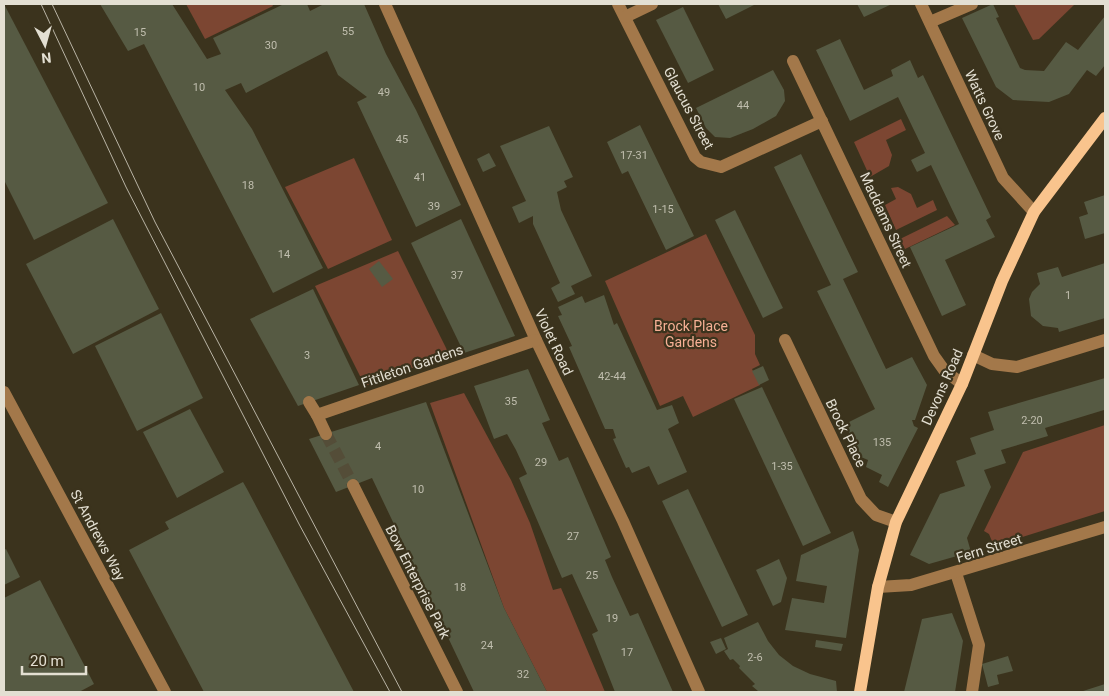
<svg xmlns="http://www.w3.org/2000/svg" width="1109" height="696" viewBox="0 0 1109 696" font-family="Roboto,sans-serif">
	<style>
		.green { fill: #7c4632 }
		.building { fill: #565a43 }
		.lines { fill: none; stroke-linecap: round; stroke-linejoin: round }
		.minor-tunnel { stroke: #544d38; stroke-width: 12; stroke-dasharray: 12 6; stroke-linecap: butt }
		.minor { stroke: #a3784a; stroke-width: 12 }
		.major { stroke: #f9c48d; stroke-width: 12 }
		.tram { stroke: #b9b4a5; stroke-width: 1 }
		.labels { text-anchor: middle; stroke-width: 4.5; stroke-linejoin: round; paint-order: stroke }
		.number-label { font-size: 11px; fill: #c0beae }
		.street-label { font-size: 14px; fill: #e3dfd2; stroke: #3b331d }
		.park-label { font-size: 14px; fill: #f7b095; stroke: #3b331d }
	</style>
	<rect width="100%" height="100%" fill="#3b331d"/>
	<!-- green -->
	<g class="green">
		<polygon points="186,4 272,4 273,6 205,39"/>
		<polygon points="1014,4 1075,4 1039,39 1033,40"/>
		<polygon points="901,119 906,130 886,140 892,155 889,166 870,177 854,142"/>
		<polygon points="354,158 392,240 328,269 285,187"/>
		<polygon points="898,187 911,194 917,208 933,200 937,210 896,230 885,205 896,199 891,188"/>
		<polygon points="947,216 955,225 905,249 900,239"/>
		<polygon points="706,234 755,335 755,354 760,365 752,369 760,385 693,417 683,396 660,406 605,281"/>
		<polygon points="398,251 449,354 365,386 315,286"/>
		<polygon points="464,393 511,480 530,523 553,590 561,588 605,692 547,692 504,608 430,403"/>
		<polygon points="1105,425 1105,511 994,546 989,534 984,531 1023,452"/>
	</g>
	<!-- building -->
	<g class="building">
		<polygon points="4,4 108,203 34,240 4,180"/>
		<polygon points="100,4 172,4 207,59 221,54 213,38 284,4 307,4 310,11 324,4 364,4 386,54 416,110 461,205 416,227 357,102 367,97 338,75 327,51 246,93 241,83 225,90 252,129 323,268 273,293 144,44 128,51"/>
		<polygon points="718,4 756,4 726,19"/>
		<polygon points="857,4 892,4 864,17"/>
		<polygon points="993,4 999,17 996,18 1020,68 1025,70 1044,71 1066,42 1078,50 1105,16 1105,65 1096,76 1087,70 1069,94 1049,102 1013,100 996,87 962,18"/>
		<polygon points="683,7 714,70 688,83 656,20"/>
		<polygon points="840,39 864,90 893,76 891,70 910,60 918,78 923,75 991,217 986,220 995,237 945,260 966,305 942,316 910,247 959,224 931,165 917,172 911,160 925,153 898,97 850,121 816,50"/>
		<polygon points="773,70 784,90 785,101 776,116 753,129 730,138 715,137 706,128 696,108"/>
		<polygon points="640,125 694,236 666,250 628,171 622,174 607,142"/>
		<polygon points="549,126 573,177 564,181 567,187 557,192 561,210 592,276 571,286 575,294 558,302 551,288 560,283 533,224 533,216 519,223 512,207 526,201 500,146"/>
		<polygon points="489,153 496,166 483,172 477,159"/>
		<polygon points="801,154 858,272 843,279 886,369 912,357 927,385 915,420 912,420 914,426 918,428 888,487 879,482 882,475 866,467 868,460 861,457 845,424 875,409 817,291 831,285 774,167"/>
		<polygon points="1105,195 1105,233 1085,239 1079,217 1088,214 1084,202"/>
		<polygon points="735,210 783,308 763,318 715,220"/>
		<polygon points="113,219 159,309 73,354 26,264"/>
		<polygon points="461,219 515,336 464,353 411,243"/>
		<polygon points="379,261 393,279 382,287 369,269"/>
		<polygon points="1105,263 1105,318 1059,332 1058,328 1043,326 1031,316 1029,299 1032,292 1040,284 1037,273 1058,267 1062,277"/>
		<polygon points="313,289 359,385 298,406 250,319"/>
		<polygon points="604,295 614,325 617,323 657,410 672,405 679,423 668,429 687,472 658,485 649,466 632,473 629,467 626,468 613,439 616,438 613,429 605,429 569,347 572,346 558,316 562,315 558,307 582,296 585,303"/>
		<polygon points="161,313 203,398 137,431 95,346"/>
		<polygon points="763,366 769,380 759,385 752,371"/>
		<polygon points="528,369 550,420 542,423 559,461 568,457 611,557 605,560 612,577 630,616 638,613 673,692 615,692 592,634 598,631 572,574 562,578 519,478 527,474 516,450 507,434 494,439 474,386"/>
		<polygon points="1105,378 1104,410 1045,428 1048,436 1001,450 1006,463 984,470 991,487 967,538 971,552 929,564 910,555 940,494 965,486 956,461 976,454 970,438 994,430 988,412"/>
		<polygon points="762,387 831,533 803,546 734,399"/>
		<polygon points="426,402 504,608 547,692 474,692 372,478 336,492 309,439"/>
		<polygon points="190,409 224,472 177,498 143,432"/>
		<polygon points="243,482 247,489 354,692 204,692 129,550 169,529 165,522"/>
		<polygon points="688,489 748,615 722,627 662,501"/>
		<polygon points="853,531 859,550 846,638 785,630 792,598 824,603 827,586 796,581 801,555"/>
		<polygon points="6,549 20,577 4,585 4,550"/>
		<polygon points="779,559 787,578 781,602 773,606 756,570"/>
		<polygon points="40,580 94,684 79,692 4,692 4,598"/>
		<polygon points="952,613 963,641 955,692 904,692 922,619"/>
		<polygon points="758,622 768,641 779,655 793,666 810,674 836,681 837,692 758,691 752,686 755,684 739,668 740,666 733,659 730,660 724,651 728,649 724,638"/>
		<polygon points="721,638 726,649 716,654 710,642"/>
		<polygon points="816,640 843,644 841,651 815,647"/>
		<polygon points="1008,656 1013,671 997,675 999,684 988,687 982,664"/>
		<polygon points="1105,684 1105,692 1080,692"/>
	</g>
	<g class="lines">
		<!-- minor-tunnel -->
		<polyline class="minor-tunnel" points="326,434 353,485"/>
		<!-- minor -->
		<g class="minor">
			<polyline points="385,4 536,340 623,521 699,692"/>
			<polyline points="618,4 695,157 701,162 721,167 822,121"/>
			<polyline points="921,4 1003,178 1034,212"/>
			<polyline points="625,17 652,4"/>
			<polyline points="930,22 972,4"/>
			<polyline points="793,61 934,356 944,370 962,384"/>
			<polyline points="785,340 861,499 876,515 896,522"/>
			<polyline points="973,355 992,364 1017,367 1105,340"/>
			<polyline points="4,392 165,692"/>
			<polyline points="309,402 317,415"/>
			<polyline points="326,434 317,415 536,340"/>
			<polyline points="353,485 457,692"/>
			<polyline points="956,573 979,645 972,692"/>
			<polyline points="878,587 911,585 1105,527"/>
		</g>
		<!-- major -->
		<polyline class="major" points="860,692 878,587 896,522 962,384 1002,281 1034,212 1105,118"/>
		<!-- tram -->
		<g class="tram">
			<polyline points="41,4 126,187 299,524 390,692"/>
			<polyline points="52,4 155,222 402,692"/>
		</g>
	</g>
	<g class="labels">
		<!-- number labels -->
		<g class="number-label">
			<text x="348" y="35">55</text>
			<text x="140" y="36">15</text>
			<text x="271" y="49">30</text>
			<text x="199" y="91">10</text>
			<text x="384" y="96">49</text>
			<text x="743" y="109">44</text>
			<text x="402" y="143">45</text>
			<text x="634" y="159">17-31</text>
			<text x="420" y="181">41</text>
			<text x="248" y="189">18</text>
			<text x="434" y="210">39</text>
			<text x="663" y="213">1-15</text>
			<text x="284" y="258">14</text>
			<text x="457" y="279">37</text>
			<text x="1068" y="299">1</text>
			<text x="307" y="359">3</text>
			<text x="612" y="380">42-44</text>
			<text x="511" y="405">35</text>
			<text x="1032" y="424">2-20</text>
			<text x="882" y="446">135</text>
			<text x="378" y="450">4</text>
			<text x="541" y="466">29</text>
			<text x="782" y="470">1-35</text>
			<text x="418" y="493">10</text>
			<text x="573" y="540">27</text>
			<text x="592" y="579">25</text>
			<text x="460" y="591">18</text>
			<text x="612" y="622">19</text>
			<text x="487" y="649">24</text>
			<text x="627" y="656">17</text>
			<text x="755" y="661">2-6</text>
			<text x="523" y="678">32</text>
		</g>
		<!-- street labels -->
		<g class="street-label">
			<text transform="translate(985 105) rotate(65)" y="5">Watts Grove</text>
			<text transform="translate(689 108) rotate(62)" y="5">Glaucus Street</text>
			<text transform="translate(886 220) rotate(65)" y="5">Maddams Street</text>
			<text transform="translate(554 342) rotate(65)" y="5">Violet Road</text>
			<text transform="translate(412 366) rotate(-19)" y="5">Fittleton Gardens</text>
			<text transform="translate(942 387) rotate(-66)" y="5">Devons Road</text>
			<text transform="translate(846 433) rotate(64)" y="5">Brock Place</text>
			<text transform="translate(98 535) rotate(62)" y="5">St Andrews Way</text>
			<text transform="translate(989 548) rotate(-17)" y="5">Fern Street</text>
			<text transform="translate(418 582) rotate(63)" y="5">Bow Enterprise Park</text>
		</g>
		<!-- park labels -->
		<g class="park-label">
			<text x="691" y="331">Brock Place<tspan x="691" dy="16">Gardens</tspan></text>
		</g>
	</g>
	<!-- border -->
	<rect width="1109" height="696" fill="none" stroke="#e3dfd2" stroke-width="10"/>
	<!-- north arrow -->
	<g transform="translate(45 45) rotate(174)" stroke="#3b331d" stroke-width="4" paint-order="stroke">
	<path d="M0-4L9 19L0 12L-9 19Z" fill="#e3dfd2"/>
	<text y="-8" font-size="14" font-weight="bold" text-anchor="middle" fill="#e3dfd2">N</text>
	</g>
	<!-- scale -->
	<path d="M22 666v8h64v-8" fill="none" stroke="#e3dfd2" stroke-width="2.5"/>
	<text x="30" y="666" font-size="15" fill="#e3dfd2" stroke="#3b331d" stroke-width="4" paint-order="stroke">20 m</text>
</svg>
